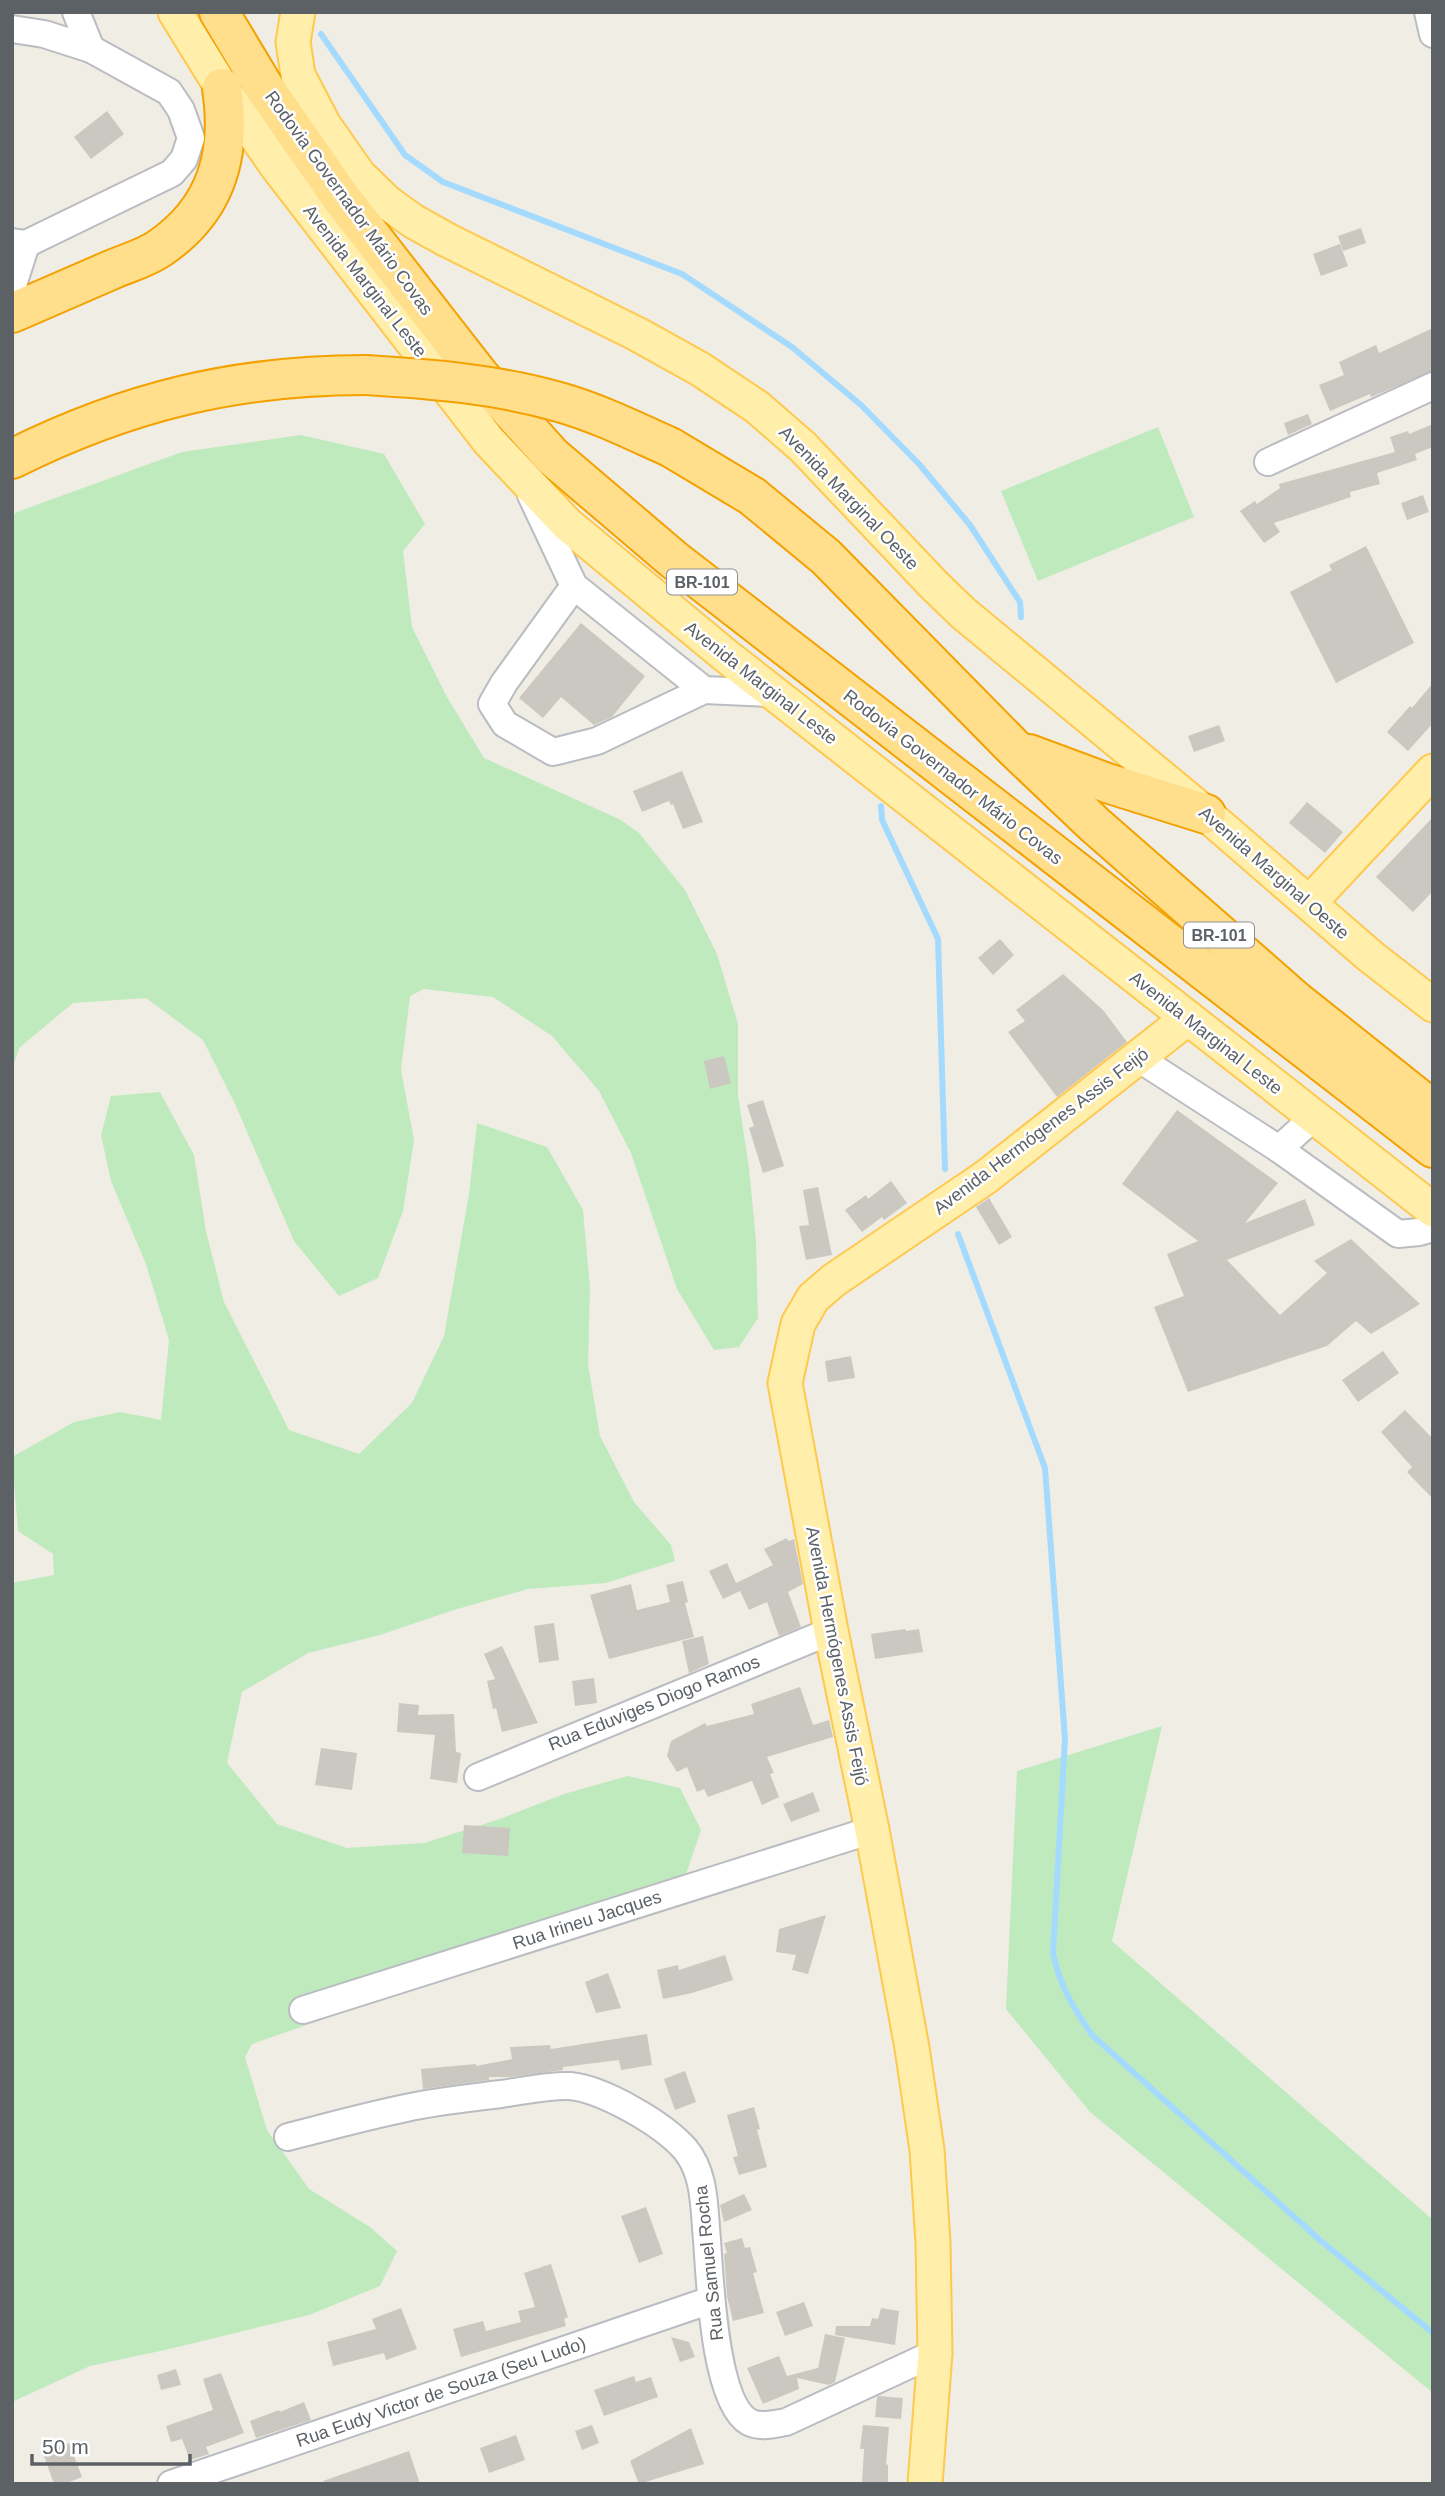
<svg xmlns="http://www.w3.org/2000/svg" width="1445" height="2496" viewBox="0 0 1445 2496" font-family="Arial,sans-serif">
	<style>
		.green { fill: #bfeabe }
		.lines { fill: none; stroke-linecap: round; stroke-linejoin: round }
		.stream { stroke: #a5daff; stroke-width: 6 }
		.building { fill: #cbc8c1 }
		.minor-casing { stroke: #b9bcc1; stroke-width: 30 }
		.major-casing { stroke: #ffc84e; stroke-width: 37 }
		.highway-casing { stroke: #f4a100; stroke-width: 42 }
		.minor { stroke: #fff; stroke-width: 26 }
		.major { stroke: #ffefaa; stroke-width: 33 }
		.highway { stroke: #ffdf8c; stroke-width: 38 }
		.highway-bridge-casing { stroke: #f4a100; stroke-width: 42; stroke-linecap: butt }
		.highway-bridge { stroke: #ffdf8c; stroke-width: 38 }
		.labels { text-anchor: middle; stroke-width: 5; stroke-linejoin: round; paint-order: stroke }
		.shield { fill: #fff; stroke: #8d9094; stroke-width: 2 }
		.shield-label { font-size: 16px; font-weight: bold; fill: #5c6166 }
		.street-label { font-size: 18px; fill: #5c6166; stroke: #fff }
	</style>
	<rect width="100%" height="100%" fill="#f0ede4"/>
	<!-- green -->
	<g class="green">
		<polygon points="1158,427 1194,517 1038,581 1001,491"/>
		<polygon points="301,435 384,454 425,524 403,551 412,627 447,697 484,758 621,820 639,833 685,890 717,954 738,1024 738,1095 749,1168 756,1241 758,1318 739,1347 714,1350 677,1289 631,1153 599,1091 552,1036 493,997 424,989 410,996 401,1070 414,1140 403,1211 378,1278 339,1296 294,1241 235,1104 203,1040 146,998 73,1003 19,1048 12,1070 12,516 17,512 182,452"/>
		<polygon points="160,1092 194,1155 206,1231 224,1302 289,1430 359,1454 412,1403 444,1336 469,1194 477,1123 547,1147 583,1210 590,1288 588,1364 600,1436 634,1502 671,1545 675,1561 606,1583 528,1589 454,1610 380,1635 308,1653 242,1692 227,1763 277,1824 347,1848 424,1843 497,1820 564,1794 628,1776 680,1788 701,1830 681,1889 618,1917 252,2044 245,2057 267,2130 309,2189 370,2227 397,2251 380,2286 309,2315 165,2350 90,2366 12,2402 12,1583 54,1575 53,1554 18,1531 12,1457 74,1422 120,1412 161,1420 169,1340 146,1264 111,1181 101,1135 111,1096"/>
		<polygon points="1162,1726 1112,1941 1433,2220 1433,2393 1090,2112 1006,2009 1017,1771"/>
	</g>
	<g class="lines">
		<!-- stream -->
		<g class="stream">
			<polyline points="321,34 405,155 443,182 682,274 792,347 861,405 919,464 970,525 1020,602 1021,617"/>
			<polyline points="881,806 882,820 938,939 945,1169"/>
			<path d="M 958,1234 L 1045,1468 L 1065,1739 L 1053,1953 C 1060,1987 1073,2007 1092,2035 L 1321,2241 L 1433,2333"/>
		</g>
	</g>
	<!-- building -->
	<g class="building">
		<polygon points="107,111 124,134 91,159 74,137"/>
		<polygon points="1361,228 1366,243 1343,251 1338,236"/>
		<polygon points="1340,244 1348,266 1321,276 1313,254"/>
		<polygon points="1433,328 1433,371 1371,397 1370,394 1330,411 1319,385 1344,375 1339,362 1376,345 1379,353"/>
		<polygon points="1308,414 1312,424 1288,435 1284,423"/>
		<polygon points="1433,424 1433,447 1415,454 1417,460 1377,473 1380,484 1350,492 1351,497 1274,523 1280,532 1264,543 1240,511 1255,501 1257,504 1280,488 1279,484 1395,452 1390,437 1408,431 1409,434"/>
		<polygon points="1423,495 1429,512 1407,520 1401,503"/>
		<polygon points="1366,546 1414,643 1336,683 1290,592 1332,570 1329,565"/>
		<polygon points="581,623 645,676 612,717 594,725 561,697 543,718 519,698"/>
		<polygon points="1433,683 1433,723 1408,751 1387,732 1410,706 1412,708"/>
		<polygon points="1219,725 1225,741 1194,752 1188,736"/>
		<polygon points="682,771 703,822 683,829 673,804 671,805 669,801 642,812 633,791"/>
		<polygon points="1307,802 1343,832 1325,853 1289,823"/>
		<polygon points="1433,817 1433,891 1413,912 1376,877"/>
		<polygon points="1000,939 1014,955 993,975 978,958"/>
		<polygon points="1063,974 1103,1010 1127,1042 1057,1097 1008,1032 1025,1021 1016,1010"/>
		<polygon points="724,1056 731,1083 710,1089 704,1061"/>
		<polygon points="763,1100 784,1166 763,1173 749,1128 754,1126 747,1105"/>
		<polygon points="1177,1110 1278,1183 1245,1223 1305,1199 1315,1225 1227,1260 1280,1315 1327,1273 1314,1261 1351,1239 1420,1304 1371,1334 1356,1321 1327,1346 1188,1392 1154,1307 1184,1296 1167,1254 1198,1241 1122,1184"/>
		<polygon points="891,1181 907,1203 884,1220 882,1217 862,1232 845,1210 866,1195 868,1199"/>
		<polygon points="818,1187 832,1255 806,1260 799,1226 809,1225 803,1190"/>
		<polygon points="989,1198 1012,1237 999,1245 976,1207"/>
		<polygon points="1383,1351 1399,1373 1358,1402 1342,1380"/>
		<polygon points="851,1356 855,1378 828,1382 825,1361"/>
		<polygon points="1405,1410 1433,1439 1433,1499 1407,1472 1412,1467 1381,1432"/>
		<polygon points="787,1538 788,1541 794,1539 803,1584 788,1592 801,1627 779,1636 767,1602 749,1610 740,1591 723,1599 709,1571 727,1563 736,1583 773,1565 764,1549"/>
		<polygon points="683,1581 688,1602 685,1603 694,1637 609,1659 590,1595 631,1584 637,1610 670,1602 666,1585"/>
		<polygon points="554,1623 559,1660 539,1663 534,1626"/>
		<polygon points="905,1629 906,1631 919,1629 923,1652 875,1659 871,1634"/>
		<polygon points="703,1636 709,1664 689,1673 682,1641"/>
		<polygon points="502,1646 538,1723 502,1732 496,1708 493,1709 487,1681 495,1679 484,1654"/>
		<polygon points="594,1678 597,1703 575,1706 572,1681"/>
		<polygon points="800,1687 813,1725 829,1720 833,1737 767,1757 774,1773 770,1774 779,1797 762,1805 752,1781 708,1797 704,1789 697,1792 687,1767 677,1772 667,1756 671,1741 705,1723 707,1726 754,1714 751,1704"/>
		<polygon points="399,1703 419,1705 418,1715 454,1714 456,1752 461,1753 457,1783 430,1779 435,1735 397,1732"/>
		<polygon points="321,1748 357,1753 352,1790 315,1785"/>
		<polygon points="813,1792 820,1811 791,1822 783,1804"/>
		<polygon points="464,1825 510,1828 508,1856 462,1853"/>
		<polygon points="826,1915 808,1974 792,1970 796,1955 776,1952 779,1929"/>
		<polygon points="725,1955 733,1980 692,1993 663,1999 657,1970 678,1965 679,1970"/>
		<polygon points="608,1973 621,2008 596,2013 585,1982"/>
		<polygon points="647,2034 652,2065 621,2070 619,2060 563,2067 563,2070 510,2077 489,2077 489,2080 423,2089 421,2069 476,2064 476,2066 512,2059 510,2047 550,2045 551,2049"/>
		<polygon points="685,2071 696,2102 675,2110 664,2079"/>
		<polygon points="754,2107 760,2129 757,2130 767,2167 739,2175 733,2157 738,2156 727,2115"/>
		<polygon points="744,2194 752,2210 724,2222 720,2205"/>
		<polygon points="646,2207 663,2254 639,2263 621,2216"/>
		<polygon points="742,2238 745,2248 750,2247 757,2272 753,2273 764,2313 733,2321 727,2296 724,2254 727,2253 724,2243"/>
		<polygon points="551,2264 568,2317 564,2319 566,2326 461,2357 453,2329 483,2321 486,2331 521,2322 518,2311 535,2307 524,2273"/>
		<polygon points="804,2302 813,2326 785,2336 776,2312"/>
		<polygon points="401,2308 417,2349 386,2360 384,2353 333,2366 327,2342 376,2329 372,2319"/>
		<polygon points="881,2308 899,2311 895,2345 835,2335 836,2326 870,2326 872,2318 878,2319"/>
		<polygon points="825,2334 845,2338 835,2382 829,2385 797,2378 799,2389 763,2404 747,2368 779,2356 787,2376 818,2368"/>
		<polygon points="671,2337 689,2342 695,2357 680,2362"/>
		<polygon points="176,2369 181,2385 161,2390 157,2375"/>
		<polygon points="221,2373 244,2433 206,2447 209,2454 190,2460 182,2439 171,2442 166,2426 213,2410 203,2379"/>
		<polygon points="634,2376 636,2382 651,2377 658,2397 604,2416 594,2390"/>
		<polygon points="879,2396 903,2398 901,2419 875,2417 877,2397"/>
		<polygon points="304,2402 311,2420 256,2438 250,2421 279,2410 280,2412"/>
		<polygon points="592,2425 599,2443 582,2450 575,2431"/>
		<polygon points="863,2425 889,2427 886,2464 888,2465 888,2484 862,2482 864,2449 860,2449"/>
		<polygon points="691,2428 704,2464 639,2484 630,2461"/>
		<polygon points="516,2435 525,2460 489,2473 480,2448"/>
		<polygon points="69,2443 82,2477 64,2484 54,2484 43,2453"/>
		<polygon points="409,2451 420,2484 324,2484 323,2481"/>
	</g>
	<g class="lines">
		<!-- minor casing -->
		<g class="minor-casing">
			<g id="minor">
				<polyline points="76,12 91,49"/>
				<polyline points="1428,12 1433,34"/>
				<polyline points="12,29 44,34 91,49 169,92 181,110 191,138 184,159 172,173 26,244 12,242"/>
				<polyline points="12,288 26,244"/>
				<polyline points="1268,462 1433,386"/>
				<polyline points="531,495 574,586 704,690 772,693"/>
				<polyline points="574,586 504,683 492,704 505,724 553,752 597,741 704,690"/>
				<polyline points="1138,1058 1279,1149 1398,1234 1419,1232 1433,1228"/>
				<polyline points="1279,1149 1313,1118"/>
				<polyline points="478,1777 831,1631"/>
				<polyline points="303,2010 872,1830"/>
				<path d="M 288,2137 C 327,2127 367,2116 406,2108 C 437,2101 470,2098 501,2094 C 523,2091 548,2085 570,2086 C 603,2089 663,2124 685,2149 C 706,2174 704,2210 707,2240 C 710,2280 714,2402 749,2422 C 760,2428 774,2424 786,2422 L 935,2353"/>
				<polyline points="171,2484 711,2300"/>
			</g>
		</g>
		<!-- major casing -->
		<g class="major-casing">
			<g id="major">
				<polyline points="175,12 222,88 278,168 488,440 567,524 725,655 1433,1210"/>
				<polyline points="298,12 293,42 298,75 324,125 359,175 388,203 413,221 447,240 637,334 700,369 757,407 803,447 934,585 963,613 1206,814 1370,956 1433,1005"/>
				<polyline points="1310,902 1433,771"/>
				<polyline points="925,2484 935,2353 933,2243 927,2150 912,2048 872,1830 831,1631 785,1383 798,1324 813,1298 834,1280 986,1177 1188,1018"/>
			</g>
		</g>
		<!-- highway casing -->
		<g class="highway-casing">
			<g id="highway">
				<polyline points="219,12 264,87 339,195 479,375 552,456 673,559 1433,1148"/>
				<path d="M 12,313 C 45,299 78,284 111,270 C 127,263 146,258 160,248 C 217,209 232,153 222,88"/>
				<polyline points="670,447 752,496 826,557 1014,748 1095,825 1296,1001 1433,1110"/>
				<path d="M 12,459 C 128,401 237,375 366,375"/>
				<polyline points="1029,754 1107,783 1206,814"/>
			</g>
		</g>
		<!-- minor -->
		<use href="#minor" class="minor"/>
		<!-- major -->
		<use href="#major" class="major"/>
		<!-- highway -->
		<use href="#highway" class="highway"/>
		<!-- highway-bridge casing -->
		<g class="highway-bridge-casing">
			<path id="highway-bridge" d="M 366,375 C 432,379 496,384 559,402 C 598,413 634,431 670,447"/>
		</g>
		<!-- highway-bridge -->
		<use href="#highway-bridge" class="highway-bridge"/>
	</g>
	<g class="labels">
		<!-- shield labels -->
		<g class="shield">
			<rect x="667" y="569.5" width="70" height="25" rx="5"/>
			<rect x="1184" y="922.5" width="70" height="25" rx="5"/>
		</g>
		<g class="shield-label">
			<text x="702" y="588">BR-101</text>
			<text x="1219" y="941">BR-101</text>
		</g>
		<!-- street labels -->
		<g class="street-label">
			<text transform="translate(349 203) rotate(54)" y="6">Rodovia Governador Mário Covas</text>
			<text transform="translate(365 281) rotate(52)" y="6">Avenida Marginal Leste</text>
			<text transform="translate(849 498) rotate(46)" y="6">Avenida Marginal Oeste</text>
			<text transform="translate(761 683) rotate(38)" y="6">Avenida Marginal Leste</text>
			<text transform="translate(953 777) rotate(38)" y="6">Rodovia Governador Mário Covas</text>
			<text transform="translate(1274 873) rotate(41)" y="6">Avenida Marginal Oeste</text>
			<text transform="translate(1206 1033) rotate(38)" y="6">Avenida Marginal Leste</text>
			<text transform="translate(1041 1131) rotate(-37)" y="6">Avenida Hermógenes Assis Feijó</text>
			<text transform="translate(837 1656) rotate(79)" y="6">Avenida Hermógenes Assis Feijó</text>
			<text transform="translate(654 1703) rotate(-22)" y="6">Rua Eduviges Diogo Ramos</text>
			<text transform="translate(587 1920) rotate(-18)" y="6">Rua Irineu Jacques</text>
			<text transform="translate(709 2263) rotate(-96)" y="6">Rua Samuel Rocha</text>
			<text transform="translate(441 2392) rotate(-19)" y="6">Rua Eudy Victor de Souza (Seu Ludo)</text>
		</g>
	</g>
	<!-- border -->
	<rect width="1445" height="2496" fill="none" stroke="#5c6166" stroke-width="28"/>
	<!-- scale -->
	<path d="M32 2454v10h158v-10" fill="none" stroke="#5c6166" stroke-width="3.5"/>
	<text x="42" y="2454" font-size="21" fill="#5c6166" stroke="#ffffff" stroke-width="5" paint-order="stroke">50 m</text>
</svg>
